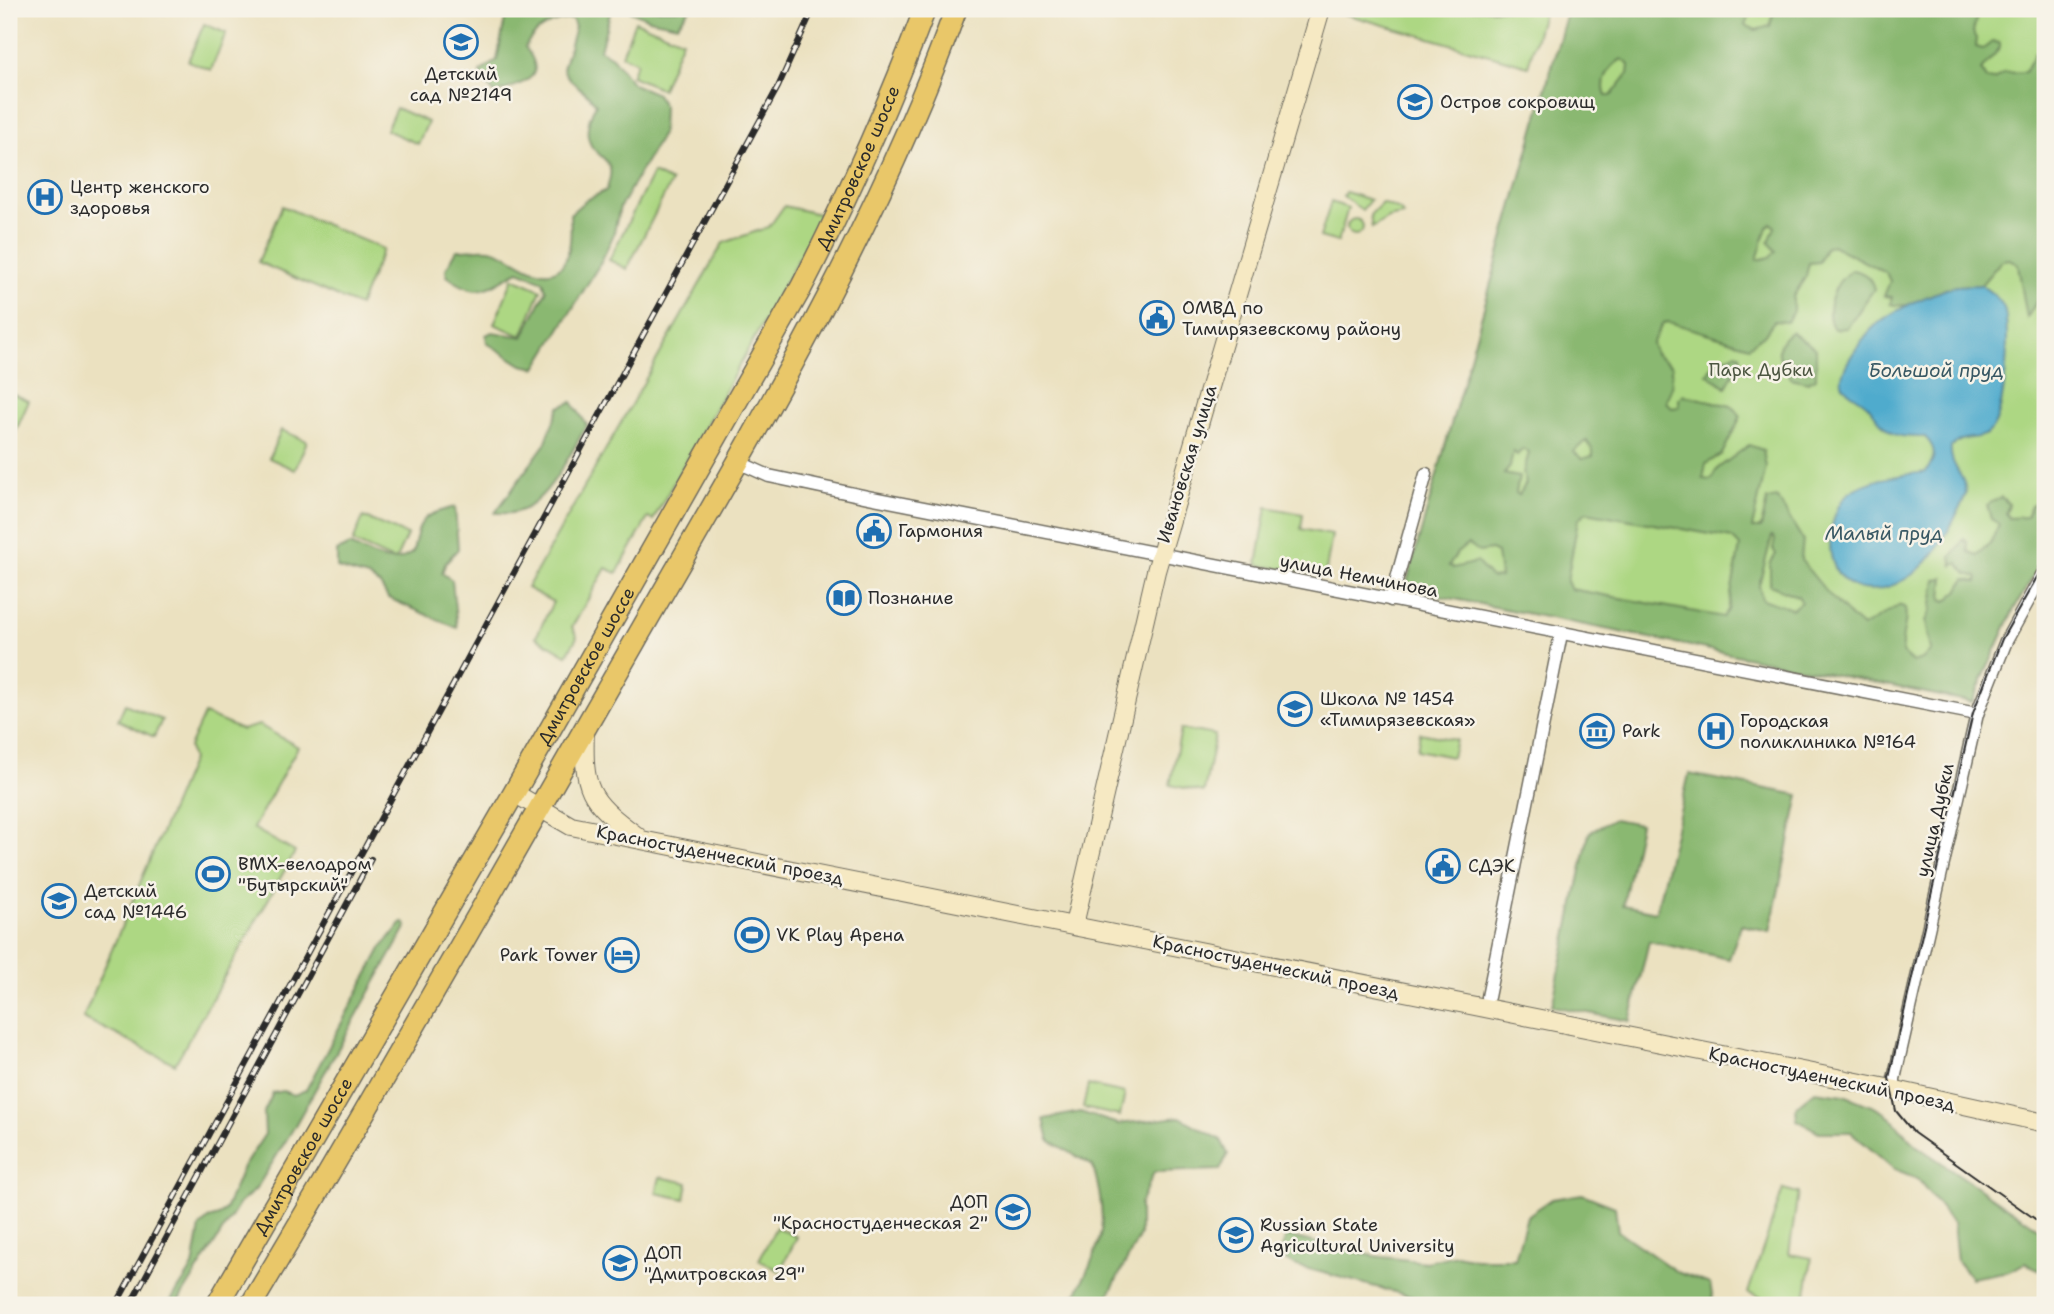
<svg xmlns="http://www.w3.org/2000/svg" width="2054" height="1314" viewBox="0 0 2054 1314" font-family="'Shantell Sans',sans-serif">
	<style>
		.green { fill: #add783; stroke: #6c8157; stroke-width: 2 }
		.forest { fill: #8ab871; stroke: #5a724e; stroke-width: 2; fill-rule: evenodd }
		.water { fill: #4fabcd; stroke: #3d6b7c; stroke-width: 2 }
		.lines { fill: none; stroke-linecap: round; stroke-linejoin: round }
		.street-casing { stroke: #6e6b5f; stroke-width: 15 }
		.secondary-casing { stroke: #6e6b5f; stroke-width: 20 }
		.primary-casing { stroke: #6e6b5f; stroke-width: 24 }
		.street { stroke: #fff; stroke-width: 12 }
		.secondary { stroke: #f6e9c3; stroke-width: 18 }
		.primary { stroke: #e9c769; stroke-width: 21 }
		.tram { stroke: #2b2b2b; stroke-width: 2 }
		.rail-casing { stroke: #2b2b2b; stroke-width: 6 }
		.rail { stroke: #f7f3e8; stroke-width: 3.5; stroke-dasharray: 10; stroke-linecap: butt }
		.labels { text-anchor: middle; stroke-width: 5; stroke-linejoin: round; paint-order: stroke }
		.poi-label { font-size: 18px; fill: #2b2b2b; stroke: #f7f3e8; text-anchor: start }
		.street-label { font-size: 18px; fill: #2b2b2b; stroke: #f7f3e8 }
		.park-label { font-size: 18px; fill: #4c5641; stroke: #f7f3e8 }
		.water-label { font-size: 19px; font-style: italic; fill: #385864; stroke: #f7f3e8 }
	</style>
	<rect width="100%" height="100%" fill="#f7f3e8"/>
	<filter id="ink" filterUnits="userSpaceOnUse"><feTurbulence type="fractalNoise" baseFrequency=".0143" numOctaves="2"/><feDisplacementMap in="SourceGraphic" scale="14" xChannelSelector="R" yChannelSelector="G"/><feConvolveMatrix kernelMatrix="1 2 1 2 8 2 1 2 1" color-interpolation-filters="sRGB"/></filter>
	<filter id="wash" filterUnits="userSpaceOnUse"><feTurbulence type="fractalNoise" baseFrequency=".00686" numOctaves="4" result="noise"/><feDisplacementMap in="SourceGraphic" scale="28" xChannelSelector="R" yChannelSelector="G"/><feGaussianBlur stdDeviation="1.57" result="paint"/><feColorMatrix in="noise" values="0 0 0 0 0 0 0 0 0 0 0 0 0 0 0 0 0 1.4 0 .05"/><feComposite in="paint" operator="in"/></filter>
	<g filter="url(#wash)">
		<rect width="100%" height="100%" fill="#ebe1c0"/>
		<!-- green -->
		<g class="green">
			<polygon points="1339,9 1544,9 1528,66 1338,12"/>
			<polygon points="1568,9 2045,9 2045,557 2014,609 1972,702 1405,589"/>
			<polygon points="635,21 682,40 662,89 631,76 637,62 622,55"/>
			<polygon points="204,24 226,33 211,70 188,61"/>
			<polygon points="396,108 428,122 418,144 386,130"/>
			<polygon points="653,173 671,182 627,269 609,260"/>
			<polygon points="1345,192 1346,192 1370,200 1362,210 1343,197"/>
			<polygon points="1331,202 1348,208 1338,242 1320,237"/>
			<polygon points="1382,203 1400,210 1403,215 1388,218 1372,228 1370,215"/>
			<polygon points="282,206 383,249 359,306 258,262"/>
			<polygon points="784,206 823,215 653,520 648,518 617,573 606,568 572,627 577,637 567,655 536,637 553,602 527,588 723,243 769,227"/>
			<circle cx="1355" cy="227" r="8"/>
			<polygon points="513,278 541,290 522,336 494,324"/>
			<polygon points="9,392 29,401 9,446"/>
			<polygon points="281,430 307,441 295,470 269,458"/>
			<polygon points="1267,507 1303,514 1301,529 1332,535 1325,576 1257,565"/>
			<polygon points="363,517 407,535 395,561 353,542"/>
			<polygon points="125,704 162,720 154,737 118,720"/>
			<polygon points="204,714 242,730 259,725 298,747 253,828 295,852 175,1064 83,1018 192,760 189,747"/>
			<polygon points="1181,729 1215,735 1204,792 1170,785"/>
			<polygon points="1420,733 1456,740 1452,757 1417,750"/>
			<polygon points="1088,1085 1125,1093 1120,1116 1083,1108"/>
			<polygon points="660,1177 688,1183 685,1199 656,1193"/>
			<polygon points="1783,1189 1798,1193 1789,1254 1812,1258 1804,1305 1774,1302 1748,1293"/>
			<polygon points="776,1227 797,1237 780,1271 759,1260"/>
		</g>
		<!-- forest -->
		<g class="forest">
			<path d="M 507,9 L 620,9 L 611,10 L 600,50 L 612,57 L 633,84 L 657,94 L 663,106 L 662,134 L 620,207 L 613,236 L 601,262 L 536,368 L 522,365 L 487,343 L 486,335 L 492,332 L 523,337 L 546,291 L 543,281 L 519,271 C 485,288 481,301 447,276 L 446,269 L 457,250 C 467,250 480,248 490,249 C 505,251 520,265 535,270 C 572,283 572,237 570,214 L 586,200 L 607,190 C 608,184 612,174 610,168 C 607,158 598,155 592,147 C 583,133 589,117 596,104 C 586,89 571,86 563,69 L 575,27 L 572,19 C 553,20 534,29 525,47 C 550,79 523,82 495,94 L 481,78 L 480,72 L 497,60 Z"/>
			<polygon points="626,9 690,9 677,25 649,19"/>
			<path d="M 1568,9 L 1753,9 L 1745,25 L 1756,30 L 1770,26 L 1774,9 L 1972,9 L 1977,16 L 1973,32 L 1977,38 L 1976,47 L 1983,49 L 1992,42 L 2000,43 L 2000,48 L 1981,70 L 1986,79 L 1994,80 L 2003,73 L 2025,72 L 2035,53 L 2041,52 L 2044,57 L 2045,287 L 2027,318 L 2018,265 L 2010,259 L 2002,260 L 1981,285 C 1972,286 1962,285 1953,287 C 1929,291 1916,311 1890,304 L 1892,297 L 1884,296 L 1890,281 L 1886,273 L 1832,245 L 1825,248 L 1819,262 L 1809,263 L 1806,276 L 1793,297 L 1793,311 L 1787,322 L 1774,321 L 1764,335 L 1749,346 L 1669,322 L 1663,323 L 1652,343 L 1655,354 L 1672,366 L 1672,386 L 1666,402 L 1672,408 L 1679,407 L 1679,398 L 1684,395 L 1731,406 L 1741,416 L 1722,454 L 1706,464 L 1703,479 L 1711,480 L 1717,469 L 1749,445 L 1763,450 L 1766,467 L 1752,528 L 1761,528 L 1767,500 L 1777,498 L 1803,540 L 1801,560 C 1820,585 1838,607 1862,627 L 1900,605 L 1905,608 C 1910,628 1891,649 1912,662 L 1922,659 L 1931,651 L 1926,621 L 1931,611 L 1936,579 L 1944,578 L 1942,599 L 1946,601 L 1958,591 L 1965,579 L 1977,582 L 1978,577 L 1967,574 L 1958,563 L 1953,566 L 1951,557 L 1964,539 L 1967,542 L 1969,552 L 1977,555 L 1991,542 L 1999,524 L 1991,519 L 1987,505 L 2001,497 L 2009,504 L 2006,513 L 2009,518 L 2026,517 L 2031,506 L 2045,497 L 2045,557 L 2014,609 L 1972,702 L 1405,589 ZM 1622,59 L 1629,65 L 1628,74 L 1611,96 L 1606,96 C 1600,82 1609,66 1622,59 ZM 1771,223 L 1775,227 L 1769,242 L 1776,251 L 1770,257 L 1757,260 L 1767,227 ZM 1587,441 L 1593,451 L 1593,456 L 1582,459 L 1573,451 ZM 1523,449 L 1529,453 L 1523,473 L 1526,483 L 1519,495 L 1516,493 L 1519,477 L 1504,474 L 1510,467 L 1513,451 L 1517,455 ZM 1586,512 L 1732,538 L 1740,546 L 1728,610 L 1723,617 L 1571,589 L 1567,581 L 1578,520 ZM 1772,536 L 1775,539 L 1773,549 L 1776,554 L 1770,564 L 1770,585 L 1799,597 L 1801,602 L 1792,609 L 1762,599 L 1759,585 ZM 1468,544 L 1479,552 L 1491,550 L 1497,553 L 1500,577 L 1491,578 L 1477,562 L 1453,568 L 1449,566 L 1457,553 Z"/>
			<path d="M 1852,270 C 1864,272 1871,277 1874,289 L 1847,328 L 1834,329 C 1822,312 1834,281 1852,270 Z"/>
			<path d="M 1791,332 L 1816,349 L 1816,378 L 1808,382 L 1791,378 C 1779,361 1771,346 1791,332 Z"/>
			<polygon points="1735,353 1740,354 1741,360 1726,387 1707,374 1714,363"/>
			<path d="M 572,402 L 587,425 C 572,450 547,505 516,512 C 510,514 501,513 495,513 L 545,444 L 559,407 Z"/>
			<path d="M 455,507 L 458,549 L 446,562 L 442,573 L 452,580 L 457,628 L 388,598 L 380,585 L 368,577 L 337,568 L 337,551 L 350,545 C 372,555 391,569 413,552 C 420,518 421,516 455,507 Z"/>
			<polygon points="1689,774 1799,795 1770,931 1741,925 1729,959 1649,941 1630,1021 1552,1006 1589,833 1614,819 1640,824 1623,905 1656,912"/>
			<polygon points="403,922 407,926 293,1129 256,1189 240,1203 176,1305 168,1305 193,1267 200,1227 208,1219 219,1216 226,1208 242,1169 265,1134 264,1112 273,1093 284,1091 294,1095 306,1090 382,947"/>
			<polygon points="1815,1091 1844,1095 1884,1111 1917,1146 2045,1233 2045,1272 2025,1263 2009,1271 1971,1278 1957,1261 1953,1223 1917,1178 1894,1169 1851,1132 1819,1132 1797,1120 1796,1107"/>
			<path d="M 1080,1112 L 1118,1124 L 1180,1117 L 1221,1140 L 1228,1154 L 1220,1170 L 1154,1172 L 1140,1204 L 1140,1235 L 1108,1296 L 1106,1305 L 1071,1305 C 1099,1245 1112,1233 1093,1166 L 1049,1140 L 1044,1119 Z"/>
			<polygon points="1582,1194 1615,1207 1618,1231 1677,1272 1710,1284 1714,1305 1443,1305 1294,1265 1279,1256 1286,1236 1374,1256 1426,1262 1456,1255 1476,1259 1515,1259 1527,1216 1552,1199"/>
		</g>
		<!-- water -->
		<path class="water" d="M 1981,285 C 1989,291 2000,298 2004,308 C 2011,329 2006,416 1990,431 C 1979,442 1962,434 1951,447 C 1949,467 1966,475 1966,494 C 1955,520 1937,557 1913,574 C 1866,608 1820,585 1832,526 C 1834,516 1840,499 1849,493 C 1870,478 1902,475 1926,472 C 1935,458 1938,450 1925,437 C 1890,438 1890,435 1870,408 C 1863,398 1846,394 1842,383 C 1838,370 1867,332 1877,324 C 1895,309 1927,296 1949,288 C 1958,284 1971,286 1981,285 Z"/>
	</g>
	<g filter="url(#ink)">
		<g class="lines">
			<!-- street casing -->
			<g class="street-casing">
				<g id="street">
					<polyline points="738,462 769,476 868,497 1977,714"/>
					<polyline points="1391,600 1426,474"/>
					<polyline points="1488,997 1561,634"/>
					<polyline points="1894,1089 1894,1079 1977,714 2006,641 2045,570"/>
				</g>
			</g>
			<!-- secondary casing -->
			<g class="secondary-casing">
				<g id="secondary">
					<path d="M 585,728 C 583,790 587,799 637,836"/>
					<polyline points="514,793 571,826 1887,1088 2045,1123"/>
					<polyline points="1074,925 1156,571 1321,9"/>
				</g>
			</g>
			<!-- primary casing -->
			<g class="primary-casing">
				<g id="primary">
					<path id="s1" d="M 217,1305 L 514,793 L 801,288 C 848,197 889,104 925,9"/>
					<path d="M 251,1305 C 382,1086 507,864 634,643 C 752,437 875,234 956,9"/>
				</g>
			</g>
			<!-- street -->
			<use href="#street" class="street"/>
			<!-- secondary -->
			<use href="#secondary" class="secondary"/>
			<!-- primary -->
			<use href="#primary" class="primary"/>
			<!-- tram -->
			<polyline class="tram" points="2045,563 2002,639 1973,713 1889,1078 1896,1111 1914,1133 2045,1226"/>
			<!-- rail casing -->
			<g class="rail-casing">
				<g id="rail">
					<polyline points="116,1305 778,87 813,9"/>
					<polyline points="130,1305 371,859"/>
				</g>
			</g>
			<!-- rail -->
			<use href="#rail" class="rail"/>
		</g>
	</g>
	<!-- icons -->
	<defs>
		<g id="school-ring" transform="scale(1.75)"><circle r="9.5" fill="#f7f3e8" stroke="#1f6fb2" stroke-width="1.5"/><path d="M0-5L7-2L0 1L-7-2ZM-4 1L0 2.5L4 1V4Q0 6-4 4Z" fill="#1f6fb2"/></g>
		<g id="hospital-ring" transform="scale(1.75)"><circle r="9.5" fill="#f7f3e8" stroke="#1f6fb2" stroke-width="1.5"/><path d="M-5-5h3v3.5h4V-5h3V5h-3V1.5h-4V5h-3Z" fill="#1f6fb2"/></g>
		<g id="civic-ring" transform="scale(1.75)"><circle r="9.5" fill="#f7f3e8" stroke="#1f6fb2" stroke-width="1.5"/><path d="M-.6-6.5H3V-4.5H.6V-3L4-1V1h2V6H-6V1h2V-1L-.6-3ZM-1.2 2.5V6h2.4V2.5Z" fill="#1f6fb2"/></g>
		<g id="library-ring" transform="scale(1.75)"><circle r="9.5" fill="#f7f3e8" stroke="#1f6fb2" stroke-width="1.5"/><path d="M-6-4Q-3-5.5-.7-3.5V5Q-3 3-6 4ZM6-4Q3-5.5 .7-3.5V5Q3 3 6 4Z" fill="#1f6fb2"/></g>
		<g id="museum-ring" transform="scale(1.75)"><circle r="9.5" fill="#f7f3e8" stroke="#1f6fb2" stroke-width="1.5"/><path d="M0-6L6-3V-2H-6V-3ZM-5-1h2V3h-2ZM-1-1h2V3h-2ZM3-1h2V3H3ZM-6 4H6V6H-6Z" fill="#1f6fb2"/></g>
		<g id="stadium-ring" transform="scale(1.75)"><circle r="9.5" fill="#f7f3e8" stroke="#1f6fb2" stroke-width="1.5"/><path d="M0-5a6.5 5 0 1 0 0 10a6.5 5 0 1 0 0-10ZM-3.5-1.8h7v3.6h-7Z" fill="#1f6fb2"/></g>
		<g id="hotel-ring" transform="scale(1.75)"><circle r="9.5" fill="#f7f3e8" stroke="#1f6fb2" stroke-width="1.5"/><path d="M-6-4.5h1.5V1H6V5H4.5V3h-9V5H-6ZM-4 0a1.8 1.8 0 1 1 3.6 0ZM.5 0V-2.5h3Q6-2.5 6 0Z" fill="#1f6fb2"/></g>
		<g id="university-ring" transform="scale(1.75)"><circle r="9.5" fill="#f7f3e8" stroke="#1f6fb2" stroke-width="1.5"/><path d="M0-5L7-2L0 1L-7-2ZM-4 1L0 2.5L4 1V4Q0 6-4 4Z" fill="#1f6fb2"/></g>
	</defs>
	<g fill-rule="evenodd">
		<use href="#school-ring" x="461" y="42"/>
		<use href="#school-ring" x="1415" y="102"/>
		<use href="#hospital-ring" x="45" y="197"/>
		<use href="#civic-ring" x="1157" y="318"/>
		<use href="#civic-ring" x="874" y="531"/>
		<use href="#library-ring" x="844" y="598"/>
		<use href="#school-ring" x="1295" y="709"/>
		<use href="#museum-ring" x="1597" y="731"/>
		<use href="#hospital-ring" x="1716" y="731"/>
		<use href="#civic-ring" x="1443" y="866"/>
		<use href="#stadium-ring" x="213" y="874"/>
		<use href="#school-ring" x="59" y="901"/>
		<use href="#stadium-ring" x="752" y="935"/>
		<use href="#hotel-ring" x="622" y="955"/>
		<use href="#school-ring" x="1013" y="1212"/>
		<use href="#university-ring" x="1236" y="1235"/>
		<use href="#school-ring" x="620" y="1263"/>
	</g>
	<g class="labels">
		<!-- poi labels -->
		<g class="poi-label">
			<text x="461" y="80" text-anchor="middle">Детский<tspan x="461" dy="21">сад №2149</tspan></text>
			<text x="1440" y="108">Остров сокровищ</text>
			<text x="70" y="193">Центр женского<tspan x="70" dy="21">здоровья</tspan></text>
			<text x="1182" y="314">ОМВД по<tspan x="1182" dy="21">Тимирязевскому району</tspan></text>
			<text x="898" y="537">Гармония</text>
			<text x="868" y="604">Познание</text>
			<text x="1320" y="705">Школа № 1454<tspan x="1320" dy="21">«Тимирязевская»</tspan></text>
			<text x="1740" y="727">Городская<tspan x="1740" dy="21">поликлиника №164</tspan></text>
			<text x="1622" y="737">Park</text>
			<text x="238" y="870">BMX-велодром<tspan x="238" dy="21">"Бутырский"</tspan></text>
			<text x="1468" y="872">СДЭК</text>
			<text x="84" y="897">Детский<tspan x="84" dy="21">сад №1446</tspan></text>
			<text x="776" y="941">VK Play Арена</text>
			<text x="598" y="961" text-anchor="end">Park Tower</text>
			<text x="988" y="1208" text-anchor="end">ДОП<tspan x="988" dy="21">"Красностуденческая 2"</tspan></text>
			<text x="1260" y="1231">Russian State<tspan x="1260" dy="21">Agricultural University</tspan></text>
			<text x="644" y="1259">ДОП<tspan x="644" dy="21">"Дмитровская 29"</tspan></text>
		</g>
		<!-- street labels -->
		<g class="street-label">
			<text dy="6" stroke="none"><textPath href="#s1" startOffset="1306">Дмитровское шоссе</textPath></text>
			<text transform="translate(1187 464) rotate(-73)" y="6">Ивановская улица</text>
			<text transform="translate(1359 576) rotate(11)" y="6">улица Немчинова</text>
			<text dy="6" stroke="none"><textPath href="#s1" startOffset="738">Дмитровское шоссе</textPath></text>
			<text transform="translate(1935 820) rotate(-77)" y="6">улица Дубки</text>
			<text transform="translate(720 855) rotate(11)" y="6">Красностуденческий проезд</text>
			<text transform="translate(1276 967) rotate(12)" y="6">Красностуденческий проезд</text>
			<text transform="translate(1832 1079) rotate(12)" y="6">Красностуденческий проезд</text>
			<text dy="6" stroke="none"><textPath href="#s1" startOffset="172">Дмитровское шоссе</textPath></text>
		</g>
		<!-- park labels -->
		<g class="park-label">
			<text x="1761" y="376">Парк Дубки</text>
		</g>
		<!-- water labels -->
		<g class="water-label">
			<text x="1936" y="377">Большой пруд</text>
			<text x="1884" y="540">Малый пруд</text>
		</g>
	</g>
	<!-- margin -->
	<rect width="2054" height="1314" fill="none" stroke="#f7f3e8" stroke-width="35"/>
</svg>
